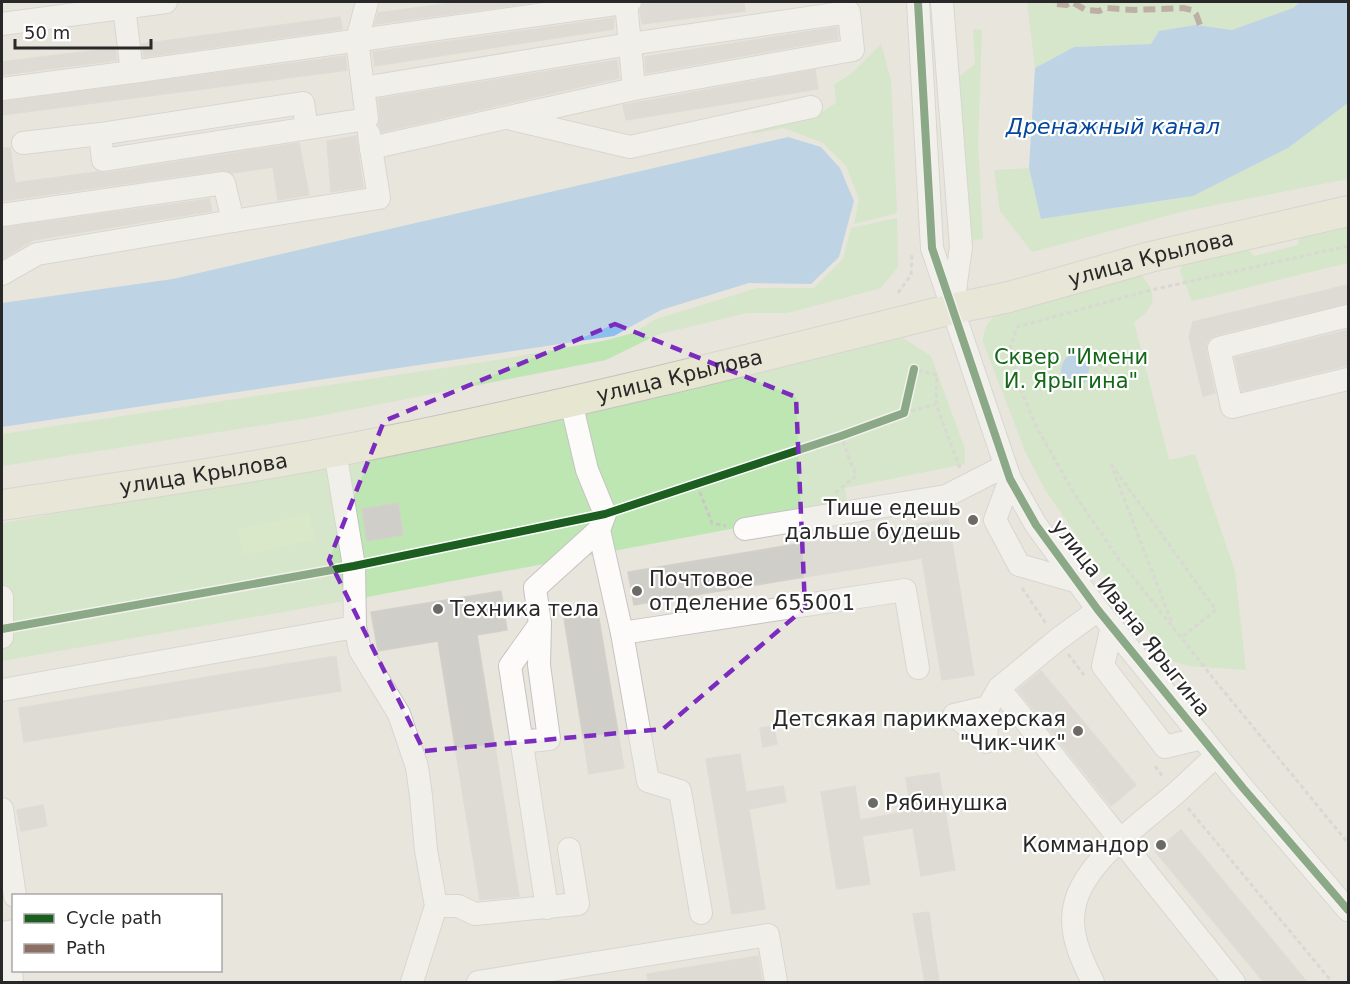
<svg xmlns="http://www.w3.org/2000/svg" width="1350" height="984" viewBox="0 0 1350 984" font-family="'DejaVu Sans',sans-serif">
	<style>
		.green { fill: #bee6b3 }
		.pitch { fill: #c8eab0 }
		.water { fill: #8cbeee }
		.building { fill: #d0cec8; stroke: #d2d0c9; stroke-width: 1.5 }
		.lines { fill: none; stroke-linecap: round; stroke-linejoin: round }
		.minor-casing { stroke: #c4c3c2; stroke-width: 24 }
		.major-casing { stroke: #c4c2bf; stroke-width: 32 }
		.path { stroke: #c9c8c7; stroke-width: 3; stroke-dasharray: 4.5 3; stroke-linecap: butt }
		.minor { stroke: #fcfbfa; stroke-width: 22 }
		.major { stroke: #e6e6d1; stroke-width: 30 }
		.quiet { stroke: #8d6e63; stroke-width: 6; stroke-dasharray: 12 6; stroke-linecap: butt }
		.cycleway-casing { stroke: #fff; stroke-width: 11 }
		.cycleway { stroke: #1b5e20; stroke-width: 8 }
		.marked { fill: none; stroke: #7b2cbf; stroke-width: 4.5; stroke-dasharray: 12 8; stroke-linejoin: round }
		.poi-dot { fill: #6b6a67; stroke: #fff; stroke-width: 2 }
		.labels { text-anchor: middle; stroke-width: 4.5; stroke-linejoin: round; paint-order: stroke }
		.street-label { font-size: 21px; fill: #282828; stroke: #fff }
		.park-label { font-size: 21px; fill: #156817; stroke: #fff }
		.poi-label { font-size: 21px; fill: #282828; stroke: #fff; text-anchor: end }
		.water-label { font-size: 22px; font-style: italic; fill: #05479f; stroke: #fff }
	</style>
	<rect width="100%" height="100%" fill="#e8e5dc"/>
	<!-- green -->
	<g class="green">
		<polygon points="1027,2 1299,2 1293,8 1232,30 1196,25 1151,44 1074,47 1035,68"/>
		<polygon points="973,29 982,30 978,144 983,239 968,241 958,78 975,64"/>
		<polygon points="881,44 891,80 897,213 854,224 859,199 846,166 823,143 784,128 751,134 766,121 822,112 836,103 834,84 850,75"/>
		<polygon points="1348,103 1348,179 1185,211 1032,252 1000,211 994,170 1029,168 1042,219 1193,196 1288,148"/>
		<polygon points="897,218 898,267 881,288 788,313 747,313 659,334 606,360 309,418 2,466 2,434 497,360 603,341 633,333 656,319 757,288 814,288 843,259 851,228"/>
		<polygon points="1348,224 1348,263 1192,301 1180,271 1184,260 1246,246 1254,256 1298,245 1300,234"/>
		<path d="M 1133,274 L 1142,276 C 1159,296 1155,308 1134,322 L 1169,460 L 1195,454 L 1235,571 L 1246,670 L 1189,666 L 1172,661 L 1107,579 L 1045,490 L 1025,451 L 983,342 C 984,326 988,321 1001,311 Z"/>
		<polygon points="898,335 931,356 965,449 965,464 845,488 848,507 362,598 2,661 2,523 321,468"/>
	</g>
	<!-- pitch -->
	<polygon class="pitch" points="309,514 315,540 243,555 238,529"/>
	<!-- water -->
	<g class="water">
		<polygon points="1300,2 1348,2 1348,103 1288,148 1193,196 1041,219 1029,168 1035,68 1074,47 1151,44 1159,31 1196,25 1232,30 1293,8"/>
		<polygon points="788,137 821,147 840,168 854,201 839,257 811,284 749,283 661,310 614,336 2,427 2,303 173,279"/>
		<path d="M 1078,351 L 1091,363 L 1085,383 L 1064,384 C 1057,369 1062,356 1078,351 Z"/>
	</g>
	<!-- building -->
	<g class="building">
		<polygon points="460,2 537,2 375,24 378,13"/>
		<polygon points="664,2 744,2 745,11 642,24 640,10 643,4"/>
		<polygon points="340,17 342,29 144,57 142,44"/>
		<polygon points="614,18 613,29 375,66 373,52"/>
		<polygon points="837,27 838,39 646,73 645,57"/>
		<polygon points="115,48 117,60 2,75 2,62"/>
		<polygon points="345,56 347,70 2,115 2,102"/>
		<polygon points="617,60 619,78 382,132 379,125 380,117 378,99"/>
		<polygon points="815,70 818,89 626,120 623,105"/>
		<polygon points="356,136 363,187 331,192 327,141"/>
		<polygon points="299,143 309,195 278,200 273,167 232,173 222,170 2,201 2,148 10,148 15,183 97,172 105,173"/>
		<polygon points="209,199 212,211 33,240 2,259 2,228"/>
		<polygon points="1348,285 1348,303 1216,335 1210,338 1206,344 1206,350 1215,393 1203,396 1189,337 1193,322"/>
		<polygon points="1348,330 1348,365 1242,391 1235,358"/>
		<polygon points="398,503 403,535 367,541 362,509"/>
		<polygon points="948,519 974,675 942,680 922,558 634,605 628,572"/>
		<polygon points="501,591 507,630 477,635 519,896 480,900 438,641 378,651 371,612"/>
		<polygon points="598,613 624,768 589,774 564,618"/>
		<polygon points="336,656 341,691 24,742 19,708"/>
		<polygon points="1041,671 1136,785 1111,806 1018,690"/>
		<polygon points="774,726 777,744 763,747 760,728"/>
		<polygon points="740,754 746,792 783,786 786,802 749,809 765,909 732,914 706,759"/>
		<polygon points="939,773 955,870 921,876 913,828 862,836 870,884 837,889 821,792 855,786 860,820 911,811 906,778"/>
		<polygon points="43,805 47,826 21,831 17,810"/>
		<polygon points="1181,830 1307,982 1264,982 1223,933 1155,851"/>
		<polygon points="929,912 932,935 939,982 925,982 913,914"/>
		<polygon points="758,956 762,982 648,982 647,974"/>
	</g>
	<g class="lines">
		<!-- minor casing -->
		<g class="minor-casing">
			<g id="minor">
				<polyline points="918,2 932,248 1010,479 1036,525 1098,610 1243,788 1348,910"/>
				<polyline points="942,2 961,247 953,304"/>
				<polyline points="124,7 132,72"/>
				<polyline points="2,24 166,2"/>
				<polyline points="363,88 630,44 849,12 853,50 634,89"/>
				<polyline points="2,89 132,72 630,2"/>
				<polyline points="512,119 630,147 811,107"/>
				<polyline points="307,128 303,103 100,134 103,160 367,119 357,40 367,2"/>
				<polyline points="369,134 371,148 634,89 626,2"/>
				<polyline points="23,143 100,134"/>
				<polyline points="2,215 224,183 233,221 379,198 371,148"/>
				<polyline points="2,274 37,254 233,221"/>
				<polyline points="1348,316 1219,348 1232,407 1348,379"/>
				<polyline points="571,402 587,470 605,514 599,530 622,633 905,590 918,668"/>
				<polyline points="335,451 354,566 355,627 360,650 399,714 417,767 421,796 426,850 436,906 412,982"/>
				<polyline points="1010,479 995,520 1019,565 1078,582"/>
				<polyline points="745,529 946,496 1005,466"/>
				<polyline points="2,597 2,637"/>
				<polyline points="1112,626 1103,666 1165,747 1202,738"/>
				<polyline points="622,633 648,781 680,791 701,913"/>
				<polyline points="999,688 1234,982"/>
				<polyline points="2,690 355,627"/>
				<polyline points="988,707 986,742 954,715 988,707 999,688 1057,640 1098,610"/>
				<polyline points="521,742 549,739 539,665 540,624"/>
				<polyline points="2,809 15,896"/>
				<polyline points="436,906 458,906 475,914 578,904 569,849"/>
				<polyline points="547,908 510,666 540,624 535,588 599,530"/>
				<polyline points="2,933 14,931"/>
				<polyline points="12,982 10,951 14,946"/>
				<polyline points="478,982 768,935 776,982"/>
				<path d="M 1093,982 C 1081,959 1068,931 1075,904 C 1085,861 1144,821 1176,793 C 1189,781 1203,768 1216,756"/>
			</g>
		</g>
		<!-- major casing -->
		<g class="major-casing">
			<g id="major">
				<path id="s1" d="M 2,505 C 122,487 243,470 363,446 C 561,407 757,358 952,309 L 1009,297 L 1150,257 L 1348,211"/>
			</g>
		</g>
		<!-- path -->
		<g class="path">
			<polyline points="1055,2 1057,4"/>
			<polyline points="1348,246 1147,291 1017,327 1010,348 1019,385 1037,428 1075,495 1118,558 1217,683 1348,843"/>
			<polyline points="898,293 911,275 912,254"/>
			<polyline points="1081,350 1108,372"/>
			<polyline points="1066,387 1101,386"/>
			<polyline points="904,413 936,404"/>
			<polyline points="1111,464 1216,610 1183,636"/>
			<polyline points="1113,470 1172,623"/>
			<polyline points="697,485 712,523 726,526"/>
			<polyline points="835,493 856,476 841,436"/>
			<polyline points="624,508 841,436 904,413 914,369 937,375 936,404 960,468"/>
			<polyline points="372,563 580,519"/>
			<polyline points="1022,588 1047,625"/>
			<polyline points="21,626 333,570"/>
			<polyline points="1068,654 1084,675"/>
			<polyline points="1155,766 1163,777"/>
			<polyline points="1188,808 1332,982"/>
		</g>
		<!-- minor -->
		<use href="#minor" class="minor"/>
		<!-- major -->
		<use href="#major" class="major"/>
		<!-- quiet -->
		<polyline class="quiet" points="1057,4 1066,5 1072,2 1086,10 1099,11 1106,8 1134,10 1183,8 1192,10 1196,14 1200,25"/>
		<!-- cycleway casing -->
		<g class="cycleway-casing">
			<g id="cycleway">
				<polyline points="918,2 932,248 1010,479 1036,525 1098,610 1243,788 1348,910"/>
				<polyline points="2,629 354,566 605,514 841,436 904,413 914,369"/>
			</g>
		</g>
		<!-- cycleway -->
		<use href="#cycleway" class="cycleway"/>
	</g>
	<!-- marked area -->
	<path d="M0 0H1350V984H0ZM 615,324 L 796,397 L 805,608 L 663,729 L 424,751 L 329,560 L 384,421 Z" fill="#e8e5dc" fill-opacity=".55" fill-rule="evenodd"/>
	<path class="marked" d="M 615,324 L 796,397 L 805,608 L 663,729 L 424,751 L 329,560 L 384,421 Z"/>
	<!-- markers -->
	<g class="poi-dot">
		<circle cx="973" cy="520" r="6"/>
		<circle cx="637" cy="591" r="6"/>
		<circle cx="438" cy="609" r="6"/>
		<circle cx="1078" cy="731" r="6"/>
		<circle cx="873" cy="803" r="6"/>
		<circle cx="1161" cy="845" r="6"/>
	</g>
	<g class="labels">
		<!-- street labels -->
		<g class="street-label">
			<text dy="7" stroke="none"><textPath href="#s1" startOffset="1176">улица Крылова</textPath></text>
			<text dy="7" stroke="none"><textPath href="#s1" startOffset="690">улица Крылова</textPath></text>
			<text dy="7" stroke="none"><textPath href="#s1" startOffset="204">улица Крылова</textPath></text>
			<text transform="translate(1131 618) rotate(52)" y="7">улица Ивана Ярыгина</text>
		</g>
		<!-- park labels -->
		<g class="park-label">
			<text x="1071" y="364">Сквер "Имени<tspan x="1071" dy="24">И. Ярыгина"</tspan></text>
		</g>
		<!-- poi labels -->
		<g class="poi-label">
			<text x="961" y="515">Тише едешь<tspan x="961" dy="24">дальше будешь</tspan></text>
			<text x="649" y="586" text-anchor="start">Почтовое<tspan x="649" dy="24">отделение 655001</tspan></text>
			<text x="450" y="616" text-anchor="start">Техника тела</text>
			<text x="1066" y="726">Детсякая парикмахерская<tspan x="1066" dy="24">"Чик-чик"</tspan></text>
			<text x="885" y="810" text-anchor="start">Рябинушка</text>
			<text x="1149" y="852">Коммандор</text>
		</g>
		<!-- water labels -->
		<g class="water-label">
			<text x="1113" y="134">Дренажный канал</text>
		</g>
	</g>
	<!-- border -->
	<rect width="1350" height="984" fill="none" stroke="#282828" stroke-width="6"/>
	<!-- legend -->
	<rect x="12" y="894" width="210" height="78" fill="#ffffff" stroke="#a9a9a9" stroke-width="1.5"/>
	<rect x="24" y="914" width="30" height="9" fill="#1b5e20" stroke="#a9a9a9" stroke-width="1.5"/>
	<text x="66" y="924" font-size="18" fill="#282828">Cycle path</text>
	<rect x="24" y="944" width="30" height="9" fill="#8d6e63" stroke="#a9a9a9" stroke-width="1.5"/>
	<text x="66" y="954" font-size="18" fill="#282828">Path</text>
	<!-- scale -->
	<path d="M15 39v9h136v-9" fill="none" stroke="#282828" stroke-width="3"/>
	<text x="24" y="39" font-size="18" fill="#282828" stroke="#ffffff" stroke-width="4.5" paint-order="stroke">50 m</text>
</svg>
